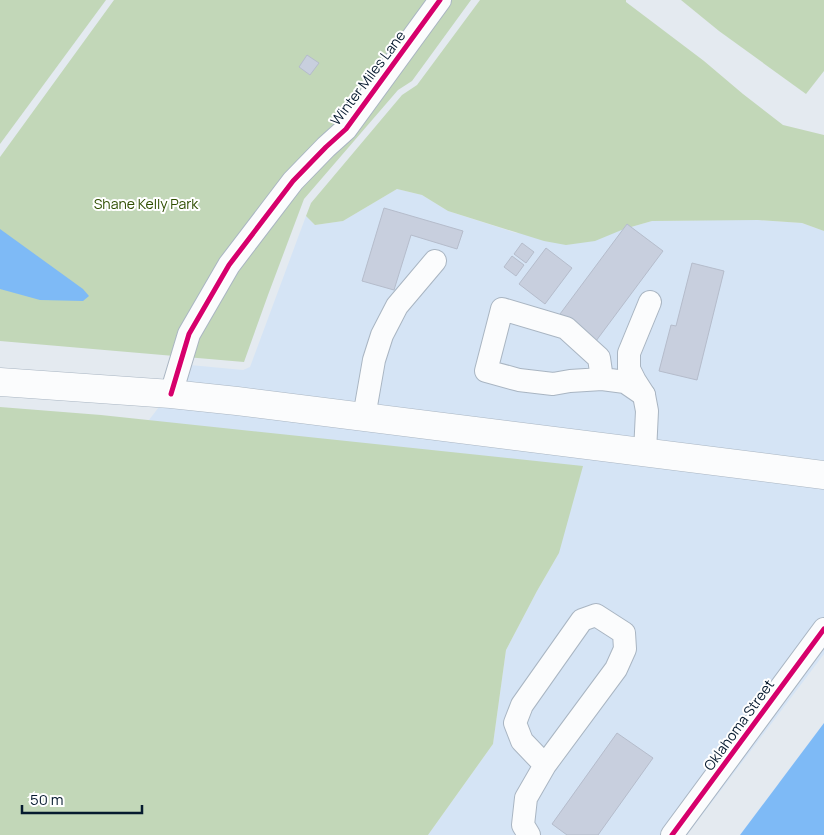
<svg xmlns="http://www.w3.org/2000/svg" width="824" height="835" viewBox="0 0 824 835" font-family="Manrope,sans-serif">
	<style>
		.built { fill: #d5e4f5 }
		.green { fill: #c2d7b8 }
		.water { fill: #7ebaf6 }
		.building { fill: #c8cfde; stroke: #b5bccb }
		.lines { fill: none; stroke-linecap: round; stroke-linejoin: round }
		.minor-casing { stroke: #a9b5c2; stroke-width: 24 }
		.major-casing { stroke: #a9b5c2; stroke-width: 29 }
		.minor { stroke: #fbfcfd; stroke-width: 22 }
		.major { stroke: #fbfcfd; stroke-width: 28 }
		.cycleway-casing { stroke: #fff; stroke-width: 8 }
		.cycleway { stroke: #d6006c; stroke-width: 5 }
		.labels { text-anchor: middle; stroke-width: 4; stroke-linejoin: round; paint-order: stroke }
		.street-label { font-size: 14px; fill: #061a2f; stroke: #fff }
		.park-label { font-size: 14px; fill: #2f4e00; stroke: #fff }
	</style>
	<rect width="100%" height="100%" fill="#e4eaf0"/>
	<!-- built -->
	<g class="built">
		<polygon points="397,189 422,195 448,211 516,233 624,229 652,221 708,220 758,220 802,223 824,231 824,465 182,386 190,365 243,370 250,367 306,216 315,225 343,221"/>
		<polygon points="162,403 824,484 824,654 687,835 428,835 493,744 506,650 537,591 559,553 149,420"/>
	</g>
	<!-- green -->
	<g class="green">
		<polygon points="0,0 106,0 0,144"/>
		<polygon points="114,0 471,0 412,81 398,90 304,199 268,295 244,362 0,341 0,157"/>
		<polygon points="480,0 626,0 626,2 704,61 743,94 783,125 824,135 824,231 802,223 758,220 652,221 624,229 595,241 566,245 544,241 448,211 422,195 397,189 343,221 315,225 306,216 311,203 402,95 417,85"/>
		<polygon points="681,0 824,0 824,71 806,94 719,31"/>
		<polygon points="0,407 101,415 583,466 559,553 537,591 506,650 493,744 428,835 0,835"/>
	</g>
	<!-- water -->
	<g class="water">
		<polygon points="0,229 83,289 89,296 83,301 40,300 0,289"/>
		<polygon points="824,723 824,835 740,835"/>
	</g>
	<!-- building -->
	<g class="building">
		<polygon points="307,55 319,63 310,75 299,67"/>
		<polygon points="384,208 463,231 457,249 411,235 394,290 362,281"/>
		<polygon points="627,224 663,251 596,341 560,314"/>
		<polygon points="522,243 534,252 526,263 514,254"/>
		<polygon points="546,248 572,268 545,304 519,284"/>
		<polygon points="512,256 524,265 516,276 504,267"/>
		<polygon points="692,263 724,271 697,380 659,371 671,325 676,326"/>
		<polygon points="617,733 653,758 598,835 567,835 552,824"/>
	</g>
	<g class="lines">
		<!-- minor casing -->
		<g class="minor-casing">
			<g id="minor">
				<polyline points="602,379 599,358 566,328 502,309 486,371 519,380 553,384 570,381 602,379 625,382 644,395"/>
				<polyline points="171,394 189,334 229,265 293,181 326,147 346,129 440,0"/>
				<polyline points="364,417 374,360 382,335 397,306 435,261"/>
				<polyline points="645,452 647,411 644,395 635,381 629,369 629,353 650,302"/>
				<polyline points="529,835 523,825 526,798 545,765 616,669 625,649 624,633 596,615 582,620 522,705 515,723 522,741 545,765"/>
				<polyline points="672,835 824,629"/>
			</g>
		</g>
		<!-- major casing -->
		<g class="major-casing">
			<polyline id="major" points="0,382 171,394 237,401 824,475"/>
		</g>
		<!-- minor -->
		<use href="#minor" class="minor"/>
		<!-- major -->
		<use href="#major" class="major"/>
		<!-- cycleway casing -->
		<g class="cycleway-casing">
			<g id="cycleway">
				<polyline points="171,394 189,334 229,265 293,181 326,147 346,129 440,0"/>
				<polyline points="672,835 824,629"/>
			</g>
		</g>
		<!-- cycleway -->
		<use href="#cycleway" class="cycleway"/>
	</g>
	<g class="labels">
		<!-- street labels -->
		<g class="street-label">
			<text transform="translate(368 78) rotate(-53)" y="5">Winter Miles Lane</text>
			<text transform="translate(739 725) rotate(-54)" y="5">Oklahoma Street</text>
		</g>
		<!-- park labels -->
		<g class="park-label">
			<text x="146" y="209">Shane Kelly Park</text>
		</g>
	</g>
	<!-- scale -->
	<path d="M22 805v8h120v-8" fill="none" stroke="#061a2f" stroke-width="2.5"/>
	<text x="30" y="805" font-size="15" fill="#061a2f" stroke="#ffffff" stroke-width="4" paint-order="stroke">50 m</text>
</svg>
